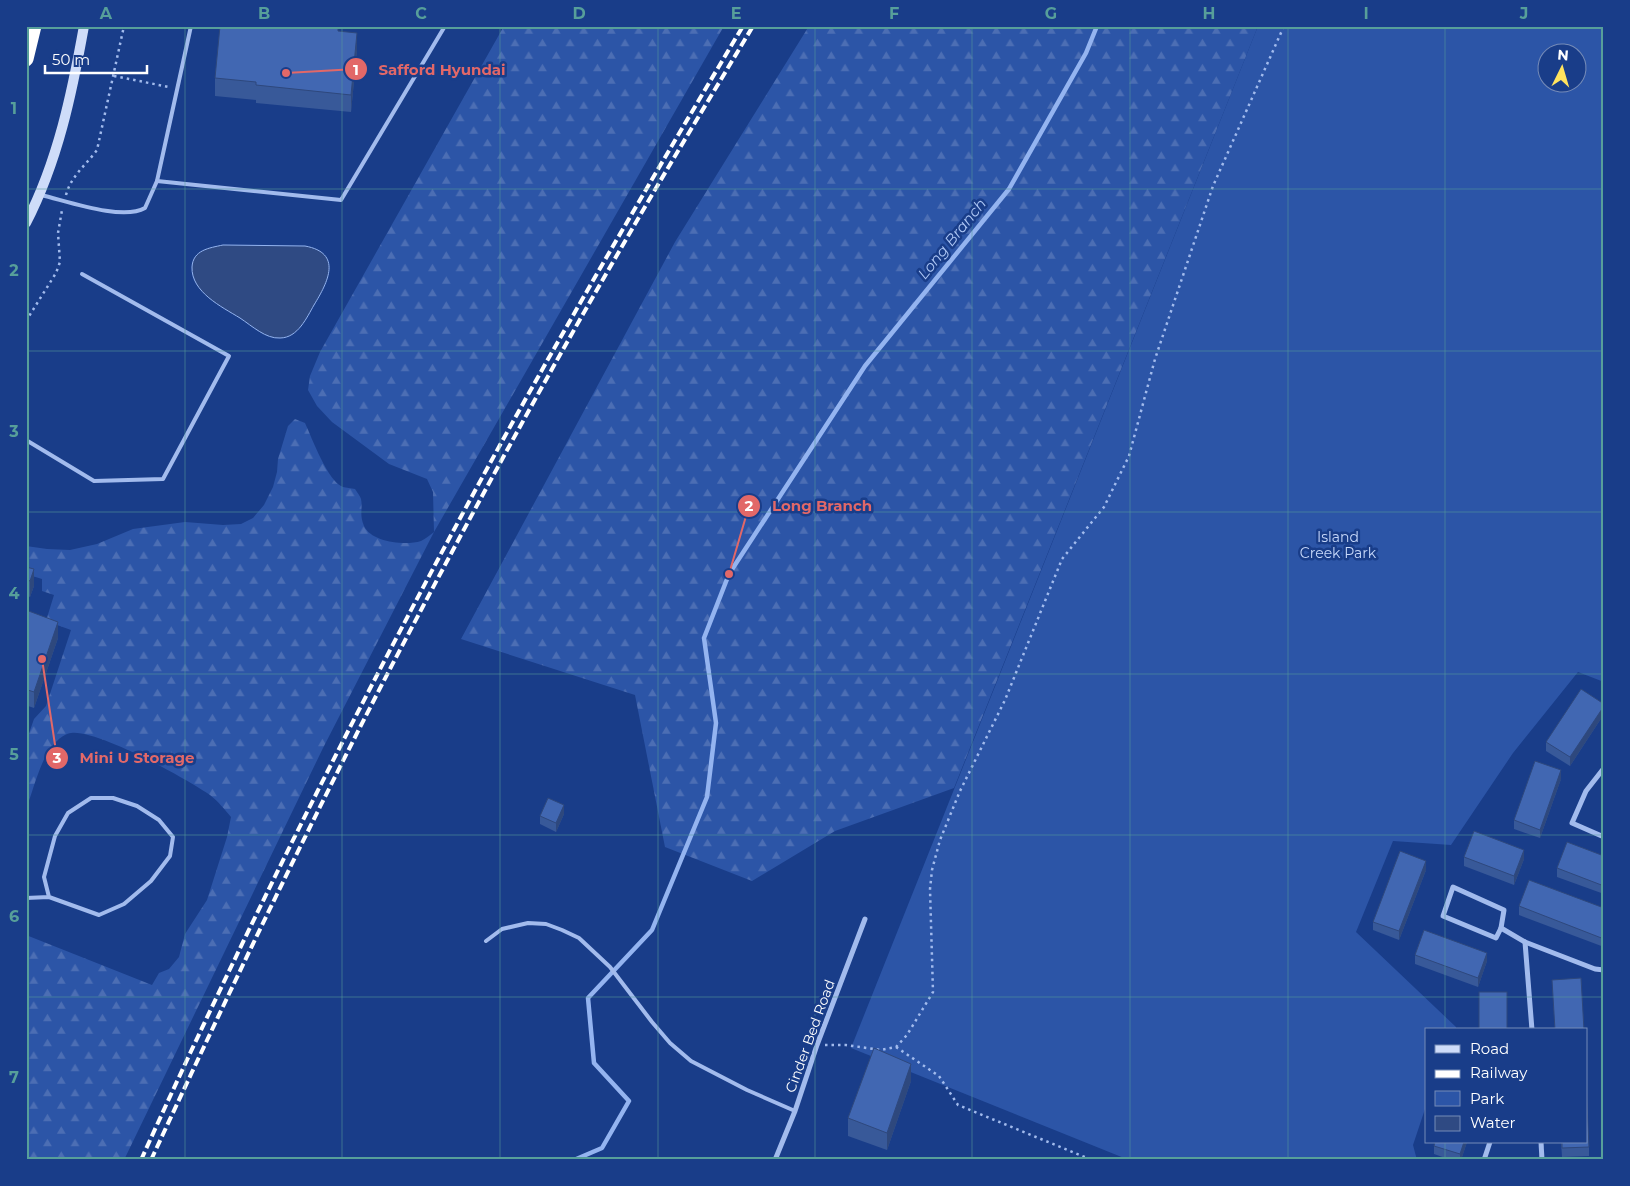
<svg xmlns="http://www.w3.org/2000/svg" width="1630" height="1186" viewBox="0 0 1630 1186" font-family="Montserrat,sans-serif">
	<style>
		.green { fill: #2c55a7; fill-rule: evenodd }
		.forest { fill: url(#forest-firs) }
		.water { fill: #2f4a83; stroke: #94b4f0 }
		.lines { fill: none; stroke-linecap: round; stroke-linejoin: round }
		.stream { stroke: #94b4f0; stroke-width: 4.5 }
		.path { stroke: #a2bbed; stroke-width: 2.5; stroke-dasharray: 2.5 4; stroke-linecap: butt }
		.lane { stroke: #a2bbed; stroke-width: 4 }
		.street { stroke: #a2bbed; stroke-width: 5 }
		.secondary { stroke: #cedcf9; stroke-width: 10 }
		.highway { stroke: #fff; stroke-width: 15 }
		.rail { stroke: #fff; stroke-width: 4; stroke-dasharray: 9 4; stroke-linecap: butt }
		.wall { fill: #385999 }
		.shaded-wall { fill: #2e487d }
		.building { fill: #4167b2; stroke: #2e487d }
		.grid { fill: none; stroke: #579f9a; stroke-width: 1; stroke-opacity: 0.55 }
		.labels { text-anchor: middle; stroke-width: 5; stroke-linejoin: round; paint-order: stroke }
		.park-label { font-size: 14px; fill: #c7d8fa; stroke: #193d89 }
		.street-label { font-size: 14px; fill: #fff; stroke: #193d89 }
		.water-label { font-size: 15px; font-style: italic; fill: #adc6f5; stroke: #193d89 }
		.leader { fill: none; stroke: #e26868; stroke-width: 2 }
		.callout-dot { fill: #e26868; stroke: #193d89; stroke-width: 2 }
		.mark-label { font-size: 15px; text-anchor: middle; font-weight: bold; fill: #fff }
		.callout-label { font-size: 15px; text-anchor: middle; font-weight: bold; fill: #e26868; stroke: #193d89; stroke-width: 5; stroke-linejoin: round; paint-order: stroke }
		.neatline { fill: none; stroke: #579f9a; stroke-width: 2 }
		.grid-label { font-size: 16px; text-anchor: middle; font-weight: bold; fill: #579f9a }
	</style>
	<defs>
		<pattern id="forest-firs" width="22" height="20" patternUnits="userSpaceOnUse" patternTransform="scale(1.25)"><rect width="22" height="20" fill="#2c55a7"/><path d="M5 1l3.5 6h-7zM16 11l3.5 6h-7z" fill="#4c6eb4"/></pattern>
	</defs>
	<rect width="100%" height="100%" fill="#193d89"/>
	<!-- green -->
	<path class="green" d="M 1258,26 L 1604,26 L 1604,682 L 1578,672 L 1513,753 L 1451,845 L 1393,841 L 1356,932 L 1456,1027 L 1456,1030 L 1426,1030 L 1426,1106 L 1413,1145 L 1417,1160 L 1129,1160 L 851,1048 ZM 1548,52 L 1578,52 L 1578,82 L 1548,82 Z"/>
	<!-- forest -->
	<g class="forest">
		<path d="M 504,26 L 724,26 L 434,532 L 323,748 L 124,1160 L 26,1160 L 26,935 L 152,985 L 159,973 L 169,969 L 179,957 L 185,934 L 207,900 L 227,837 L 231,817 C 225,810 218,801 210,795 C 187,779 97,729 71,733 C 67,733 61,737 58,740 C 41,754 34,789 26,809 L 26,742 L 34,719 L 46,706 L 71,630 L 46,621 L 54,595 L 42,591 L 42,579 L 26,574 L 26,546 L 47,549 L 70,550 L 97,544 L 133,529 L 185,522 L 223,525 L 241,524 L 253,518 L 264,505 L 273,487 L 277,472 L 278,459 L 288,426 L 295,419 L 305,423 C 312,438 328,482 343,487 C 346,488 351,488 355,489 C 357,492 360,496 361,499 C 363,509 359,514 364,526 C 371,542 405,546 421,541 C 425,539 430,535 434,532 L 433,492 L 427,479 L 389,464 L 332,422 L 317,406 L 308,390 L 310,376 L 320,352 Z"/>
		<polygon points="809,26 1258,26 954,788 835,831 752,881 665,847 635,695 461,639 675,242"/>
	</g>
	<!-- water -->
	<path class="water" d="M 223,245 L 305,246 C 343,253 328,282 314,305 C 307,317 298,338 280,338 C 266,339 252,326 240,318 C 222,307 191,292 192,267 C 193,250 209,248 223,245 Z"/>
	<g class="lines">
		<!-- stream -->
		<polyline class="stream" points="574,1160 602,1148 629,1101 594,1063 588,998 652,930 707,797 716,723 704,638 729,574 865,366 1009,189 1086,53 1097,26"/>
		<!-- path -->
		<g class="path">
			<polyline points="114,76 169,87"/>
			<path d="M 66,195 C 71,176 86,165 97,150 L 124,26"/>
			<polyline points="26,321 56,273 60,262 58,233 62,210"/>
			<polyline points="825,1045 846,1045 881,1050 896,1047 907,1035 933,992 930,889 932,870 940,840 960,791 1005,700 1062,559 1104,507 1129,456 1155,359 1213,186 1284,26"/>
			<polyline points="896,1047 939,1076 958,1105 1092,1160"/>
		</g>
		<!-- lane -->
		<g class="lane">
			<polyline points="157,181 341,200 445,26"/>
			<path d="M 41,195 C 67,201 122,221 145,208 L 157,181 L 191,26"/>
			<polyline points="26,440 94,481 163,479 229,356 82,274"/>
			<polyline points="26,898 49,897 99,915 124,904 151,881 170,856 173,837 159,820 137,806 113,798 91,798 68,813 55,836 44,877 49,897"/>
			<polyline points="486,941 502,929 528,923 546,924 562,930 579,938 610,967 652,1022 670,1043 691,1061 747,1090 795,1111"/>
		</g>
		<!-- street -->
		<g class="street">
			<polyline points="1604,768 1586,791 1572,823 1604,837"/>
			<polygon points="1453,887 1504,910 1501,928 1496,938 1443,916"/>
			<polyline points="1501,928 1525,942 1595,969 1604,970"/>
			<polyline points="1525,942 1532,1030"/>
			<polyline points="1541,1142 1542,1160"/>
			<polyline points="775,1160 795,1111 817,1045 865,919"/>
			<polyline points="1484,1160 1490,1142"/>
		</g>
		<!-- secondary -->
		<path class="secondary" d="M 26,223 C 58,161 72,93 84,26"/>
		<!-- highway -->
		<polyline class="highway" points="26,59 34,26"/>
		<!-- rail -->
		<g class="rail">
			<path d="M 141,1160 C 251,917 372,678 500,445 C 578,304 660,165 743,26"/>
			<path d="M 151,1160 C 228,994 307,829 391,667 C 466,524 543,382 624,243 C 666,170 710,98 753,26"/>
		</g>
	</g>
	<!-- wall -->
	<g class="wall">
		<polygon points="340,31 357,50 351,112 256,103 256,100 215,96 215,78"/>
		<polygon points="26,567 34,586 30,597 28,596"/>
		<polygon points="26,610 58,638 34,708 28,706 26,712"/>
		<polygon points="1604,704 1604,714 1570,766 1546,751 1546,742"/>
		<polygon points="1561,779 1540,838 1514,829 1514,820"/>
		<polygon points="564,814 556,832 540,824 540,816"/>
		<polygon points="1604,856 1604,894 1557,877 1557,868"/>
		<polygon points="1464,857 1524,859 1514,885 1464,866"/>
		<polygon points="1426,870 1399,940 1373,930 1373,922"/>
		<polygon points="1519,906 1604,908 1604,947 1519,915"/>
		<polygon points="1415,955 1487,961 1478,987 1415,964"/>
		<polygon points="911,1081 887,1150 848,1136 848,1118"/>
		<polygon points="1467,1142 1461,1160 1451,1160 1434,1154 1434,1146"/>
		<polygon points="1561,1142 1589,1147 1589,1156 1562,1157"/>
	</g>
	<!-- shaded-wall -->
	<g class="shaded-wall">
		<polygon points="357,33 357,50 351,112 351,95"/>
		<polygon points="34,569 34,586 30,597 30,581"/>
		<polygon points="28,580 28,596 26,602 26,585"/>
		<polygon points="58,622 58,638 34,708 34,692"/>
		<polygon points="28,690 28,706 26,712 26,696"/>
		<polygon points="1604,706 1604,714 1570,766 1570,757"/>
		<polygon points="1561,770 1561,779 1540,838 1540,830"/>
		<polygon points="564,805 564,814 556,832 556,823"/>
		<polygon points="1524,850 1524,859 1514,885 1514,876"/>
		<polygon points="1426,861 1426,870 1399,940 1399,931"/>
		<polygon points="1487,953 1487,961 1478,987 1478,978"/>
		<polygon points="911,1064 911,1081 887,1150 887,1133"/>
		<polygon points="1464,1142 1467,1142 1461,1160 1460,1160 1460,1154"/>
	</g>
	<!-- building -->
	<g class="building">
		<polygon points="220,26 338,26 338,31 357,33 351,95 256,85 256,82 215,78"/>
		<polygon points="26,567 34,569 30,581 28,580 26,585"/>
		<polygon points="26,610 58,622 34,692 28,690 26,696"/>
		<polygon points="1581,689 1604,704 1604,706 1570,757 1546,742"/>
		<polygon points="1535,761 1561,770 1540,830 1514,820"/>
		<polygon points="548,798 564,805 556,823 540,816"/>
		<polygon points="1474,831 1524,850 1514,876 1464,857"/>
		<polygon points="1567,842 1604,856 1604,886 1557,868"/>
		<polygon points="1400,851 1426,861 1399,931 1373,922"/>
		<polygon points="1529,880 1604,908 1604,939 1519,906"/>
		<polygon points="1424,930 1487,953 1478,978 1415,955"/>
		<polygon points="1581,978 1584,1030 1555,1030 1552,980"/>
		<rect x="1479" y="992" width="28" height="38"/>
		<polygon points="874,1048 911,1064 887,1133 848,1118"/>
		<polygon points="1586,1086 1589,1147 1562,1148 1562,1142 1586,1142"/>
		<polygon points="1435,1142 1464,1142 1460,1154 1434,1146"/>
	</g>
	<!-- grid -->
	<path class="grid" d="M 185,26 L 185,1160M 342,26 L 342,1160M 500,26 L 500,1160M 658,26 L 658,1160M 815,26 L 815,1160M 972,26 L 972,1160M 1130,26 L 1130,1160M 1288,26 L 1288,1160M 1445,26 L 1445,1030M 26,189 L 1604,189M 26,351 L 1604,351M 26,512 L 1604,512M 26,674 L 1604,674M 26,835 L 1604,835M 26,997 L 1604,997M 1445,1142 L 1445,1160"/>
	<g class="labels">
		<!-- park labels -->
		<g class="park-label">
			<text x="1338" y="542">Island<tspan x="1338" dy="16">Creek Park</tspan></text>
		</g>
		<!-- street labels -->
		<g class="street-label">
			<text transform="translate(810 1036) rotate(-70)" y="5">Cinder Bed Road</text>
		</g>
		<!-- water labels -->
		<g class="water-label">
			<text transform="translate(952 239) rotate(-51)" y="5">Long Branch</text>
		</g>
	</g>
	<!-- callouts -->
	<path class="leader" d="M286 73L356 69M729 574L749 506M42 659L57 758"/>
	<g class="callout-dot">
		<circle cx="286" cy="73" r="5"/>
		<circle cx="729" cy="574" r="5"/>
		<circle cx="42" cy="659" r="5"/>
		<circle cx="356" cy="69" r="12"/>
		<circle cx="749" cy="506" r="12"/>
		<circle cx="57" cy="758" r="12"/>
	</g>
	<g class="mark-label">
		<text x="356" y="75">1</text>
		<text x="749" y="511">2</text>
		<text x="57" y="763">3</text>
	</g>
	<g class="callout-label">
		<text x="442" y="75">Safford Hyundai</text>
		<text x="822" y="511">Long Branch</text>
		<text x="137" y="763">Mini U Storage</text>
	</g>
	<!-- border -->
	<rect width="1630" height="1186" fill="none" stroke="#193d89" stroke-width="55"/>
	<!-- legend -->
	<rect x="1425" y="1028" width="162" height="115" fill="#193d89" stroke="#758bb8"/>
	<rect x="1435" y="1045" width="25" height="8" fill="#cedcf9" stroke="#758bb8"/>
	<text x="1470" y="1054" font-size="15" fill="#ffffff">Road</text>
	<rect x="1435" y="1070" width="25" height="8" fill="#ffffff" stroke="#758bb8"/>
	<text x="1470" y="1078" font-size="15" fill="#ffffff">Railway</text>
	<rect x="1435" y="1091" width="25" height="15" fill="#2c55a7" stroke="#758bb8"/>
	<text x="1470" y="1104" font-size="15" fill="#ffffff">Park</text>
	<rect x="1435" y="1116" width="25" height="15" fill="#2f4a83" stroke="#758bb8"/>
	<text x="1470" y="1128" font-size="15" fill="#ffffff">Water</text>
	<!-- north arrow -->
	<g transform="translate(1562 68) rotate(5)"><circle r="24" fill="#193d89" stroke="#758bb8"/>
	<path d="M0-4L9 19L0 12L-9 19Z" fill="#ffe35e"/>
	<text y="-8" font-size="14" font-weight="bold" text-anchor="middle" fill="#ffffff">N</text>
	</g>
	<!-- scale -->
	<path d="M45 65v8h102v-8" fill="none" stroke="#ffffff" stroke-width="2.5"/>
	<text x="52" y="65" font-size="15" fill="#ffffff" stroke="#193d89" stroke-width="4" paint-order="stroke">50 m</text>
	<rect x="28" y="28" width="1574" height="1130" class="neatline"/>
	<g class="grid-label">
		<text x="106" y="19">A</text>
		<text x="264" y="19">B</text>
		<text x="421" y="19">C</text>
		<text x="579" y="19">D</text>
		<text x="736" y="19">E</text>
		<text x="894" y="19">F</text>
		<text x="1051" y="19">G</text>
		<text x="1209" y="19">H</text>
		<text x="1366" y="19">I</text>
		<text x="1524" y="19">J</text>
		<text x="14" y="114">1</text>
		<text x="14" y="276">2</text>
		<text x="14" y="437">3</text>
		<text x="14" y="599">4</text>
		<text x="14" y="760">5</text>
		<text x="14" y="922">6</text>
		<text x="14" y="1083">7</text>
	</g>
</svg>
